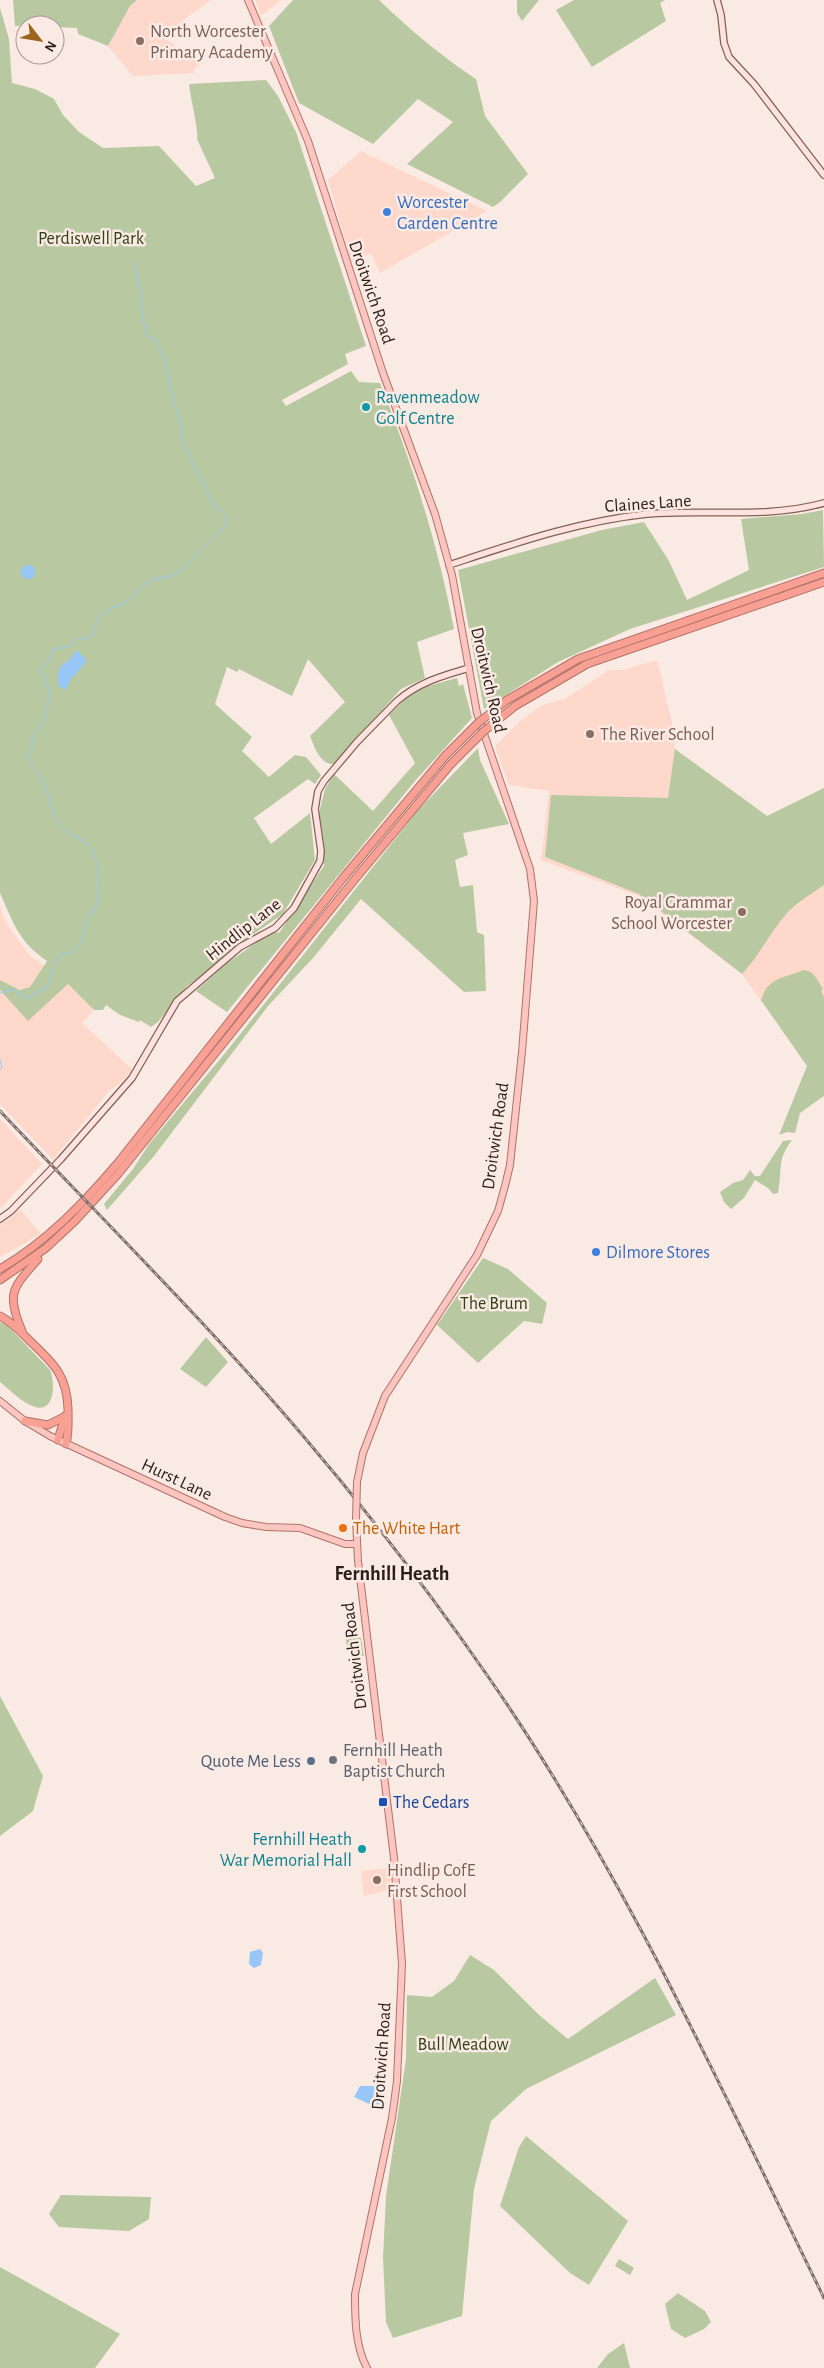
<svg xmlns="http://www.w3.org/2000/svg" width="824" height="2368" viewBox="0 0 824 2368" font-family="'Alegreya Sans',sans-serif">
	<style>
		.built { fill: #fed8ca }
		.green { fill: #b8c9a1 }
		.water { fill: #97c7f8 }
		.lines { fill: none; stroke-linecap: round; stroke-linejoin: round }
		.stream { stroke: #97c7f8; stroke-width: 1 }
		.secondary-casing { stroke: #836154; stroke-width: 8 }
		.primary-casing { stroke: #b07269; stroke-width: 8 }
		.highway-casing { stroke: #b07269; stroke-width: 9 }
		.secondary { stroke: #fde2df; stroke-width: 5.5 }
		.primary { stroke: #fbc6bf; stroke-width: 6 }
		.highway { stroke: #f8a094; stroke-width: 7 }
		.rail-casing { stroke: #7c6e68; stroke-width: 3 }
		.rail { stroke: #faeae4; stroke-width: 1; stroke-dasharray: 4; stroke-linecap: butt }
		.primary-bridge-casing { stroke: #b07269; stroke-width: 8; stroke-linecap: butt }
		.highway-bridge-casing { stroke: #b07269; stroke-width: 9; stroke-linecap: butt }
		.primary-bridge { stroke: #fbc6bf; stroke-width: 6 }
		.highway-bridge { stroke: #f8a094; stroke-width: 7 }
		.education-dot { fill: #8d6e63; stroke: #faeae4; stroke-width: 2 }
		.shop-dot { fill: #3f7fe0; stroke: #faeae4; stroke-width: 2 }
		.culture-dot { fill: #0f9aa8; stroke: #faeae4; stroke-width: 2 }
		.food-dot { fill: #e8710a; stroke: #faeae4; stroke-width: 2 }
		.worship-dot { fill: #6b7280; stroke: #faeae4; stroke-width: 2 }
		.service-dot { fill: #5c6f8a; stroke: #faeae4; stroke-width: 2 }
		.transit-dot { fill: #1a4fb4; stroke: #faeae4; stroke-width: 2 }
		.labels { text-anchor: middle; stroke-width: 5; stroke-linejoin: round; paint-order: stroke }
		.education-label { font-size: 18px; fill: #785e54; stroke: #faeae4; text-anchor: start }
		.shop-label { font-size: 18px; fill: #366cbe; stroke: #faeae4; text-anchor: start }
		.park-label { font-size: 18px; fill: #314115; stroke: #faeae4 }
		.street-label { font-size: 18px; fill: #2b1d18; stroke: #faeae4 }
		.culture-label { font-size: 18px; fill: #0d838f; stroke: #faeae4; text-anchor: start }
		.food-label { font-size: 18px; fill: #c56008; stroke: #faeae4; text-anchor: start }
		.worship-label { font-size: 18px; fill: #5b616d; stroke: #faeae4; text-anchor: start }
		.service-label { font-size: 18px; fill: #4e5e75; stroke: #faeae4; text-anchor: end }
		.transit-label { font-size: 18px; fill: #164399; stroke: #faeae4; text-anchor: start }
		.quarter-label { font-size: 20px; font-weight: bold; fill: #2b1d18; stroke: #faeae4 }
	</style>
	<rect width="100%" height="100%" fill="#faeae4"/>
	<!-- built -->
	<g class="built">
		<polygon points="138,0 211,0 162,36 200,64 194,69 194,73 133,76 108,46 130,6"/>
		<polygon points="255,0 281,0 261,16"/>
		<polygon points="361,151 398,169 487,211 380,273 371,253 351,261 328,180"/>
		<polygon points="657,660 672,722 675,749 767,816 824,788 824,1077 807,1066 742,974 639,896 541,860 549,791 509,785 495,746 519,722 542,705 565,699 609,670 623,670"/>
		<polygon points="0,905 5,921 29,955 44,965 30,987 21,990 0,980"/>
		<polygon points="68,984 94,1010 82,1023 133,1070 119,1084 109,1091 53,1160 0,1104 0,990 28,1020"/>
		<polygon points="0,1119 42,1164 0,1209"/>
		<polygon points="20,1209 41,1234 0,1257 0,1226"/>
		<polygon points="391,1868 393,1889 364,1896 361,1871"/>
	</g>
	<!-- green -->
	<g class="green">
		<polygon points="13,0 137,0 130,6 108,46 78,34 77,28 55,27 55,25 15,26"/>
		<path d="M 293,0 L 379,0 C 409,29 441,56 476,79 L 485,116 L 528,174 L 500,202 L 493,207 L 407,164 L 453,122 L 418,99 L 373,144 L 299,103 L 269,26 Z"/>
		<polygon points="517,0 539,0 522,21 517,13"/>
		<polygon points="574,0 665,0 660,3 666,21 592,67 556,10"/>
		<path d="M 0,8 L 9,39 L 12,83 L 35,89 L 54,99 L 63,115 L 79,132 L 103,148 L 159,146 L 196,186 L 215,178 L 197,139 C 199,131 190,96 189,84 L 266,80 L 278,96 L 296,132 L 366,346 L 345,354 L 348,364 L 282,400 L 286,406 L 351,371 L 359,382 L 380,383 C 412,463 438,544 454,629 L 417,642 L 425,678 L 401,689 L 334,764 C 320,765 314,746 310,736 L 345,702 L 308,659 L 292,696 L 239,669 L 237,672 L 227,667 L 215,704 L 252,737 L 242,751 L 269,777 L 295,755 L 306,757 L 321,775 L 315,784 L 308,779 L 254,818 L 271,844 L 310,813 L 315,860 L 283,914 L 239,944 L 219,963 L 187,986 L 158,1022 L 151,1027 L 140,1020 L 139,1022 L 120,1015 L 106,1005 L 103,1010 L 94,1010 L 68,984 L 28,1021 L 0,990 L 0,980 L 20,990 L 30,987 L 47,961 C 18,941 14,924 0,893 Z"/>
		<polygon points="823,510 824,567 630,629 558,662 484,709 458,570 602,530 644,522 669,561 687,600 749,570 741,519 802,514"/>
		<polygon points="457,678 459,686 463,684 472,718 415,781 227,1012 196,991 226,964 272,931 279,933 324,866 324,843 319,813 325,789 334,774 373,811 415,763 389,715 409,695 428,686"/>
		<polygon points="478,748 480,760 509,824 463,833 468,855 455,860 460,887 473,885 477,932 484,935 486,991 464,992 361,899 313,958 268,1006 154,1156 107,1210 104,1204 133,1169 149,1144 226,1052 419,809"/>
		<path d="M 675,749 L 767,816 L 824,788 L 824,885 C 813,893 799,901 789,911 C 771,930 760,955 742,974 L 639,894 L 545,857 L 551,795 L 668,798 Z"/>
		<path d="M 804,970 C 814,971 818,981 823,989 L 821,991 L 824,997 L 824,1096 L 800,1113 L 795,1133 L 787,1132 L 779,1135 L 807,1066 L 761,1000 C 768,977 784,978 804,970 Z"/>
		<path d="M 792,1140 C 776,1161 783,1169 778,1193 L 773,1194 L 768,1188 L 755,1180 L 744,1198 L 731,1209 L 724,1202 L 720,1192 L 733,1183 L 743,1180 L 750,1170 L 755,1176 L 760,1176 L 783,1141 Z"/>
		<polygon points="483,1258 508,1269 547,1303 542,1324 524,1321 478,1363 437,1325"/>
		<path d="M 0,1322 L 7,1325 L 50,1370 C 55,1381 56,1413 35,1407 C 22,1403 10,1390 0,1382 Z"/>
		<polygon points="206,1337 228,1362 206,1387 180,1369"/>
		<polygon points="344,1632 361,1638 364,1656 349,1654"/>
		<polygon points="0,1696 43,1776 33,1811 0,1836"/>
		<polygon points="470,1955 494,1970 539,2015 568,2039 655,1978 676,2015 526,2089 491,2121 474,2189 462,2316 393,2338 386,2322 383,2258 386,2196 406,2059 407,1995 432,1997 454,1981"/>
		<polygon points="526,2136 628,2221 589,2285 570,2273 500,2206 519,2147"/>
		<polygon points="61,2195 151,2197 149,2219 129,2231 59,2227 49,2214"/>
		<polygon points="619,2259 634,2268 630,2275 615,2266"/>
		<polygon points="0,2267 120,2334 95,2368 0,2368"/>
		<polygon points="678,2293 705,2311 711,2322 704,2329 685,2338 671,2329 665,2304"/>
		<polygon points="624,2343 630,2368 597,2368 608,2354"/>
	</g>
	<!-- water -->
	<g class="water">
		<circle cx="28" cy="572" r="7"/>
		<path d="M 76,650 L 85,658 L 86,662 L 70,680 L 66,690 L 59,686 C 55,658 68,669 76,650 Z"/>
		<polygon points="260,1949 263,1953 261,1965 254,1968 249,1964 250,1952"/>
		<polygon points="380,2084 383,2089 380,2109 354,2097 360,2086 375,2086"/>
	</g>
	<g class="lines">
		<!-- stream -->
		<g class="stream">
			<path d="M 54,964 L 61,954 L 71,953 L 83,942 L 84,931 L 90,913 L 95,911 C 100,894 102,856 87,844 C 78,837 66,834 59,824 C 48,808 50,786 37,771 C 31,765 29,764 27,756 L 32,749 L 32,737 C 43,727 53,699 47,685 C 45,679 42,676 41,670 L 49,660 L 53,648 C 64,649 70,647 77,639 L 87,638 L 94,633 C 95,625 97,619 104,613 C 110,608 117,606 124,603 C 133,599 139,588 148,582 C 156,577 168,578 177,573 C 189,566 195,555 205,546 C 214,536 242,518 215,508 L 180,437 L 182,429 L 169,382 L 165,360 L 156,341 L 148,336 L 143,320 L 141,295 L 134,262"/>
			<polyline points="0,993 11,989 28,998 48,986 52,968"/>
			<polyline points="0,1060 2,1067 0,1070"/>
		</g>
		<!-- secondary casing -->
		<g class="secondary-casing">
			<g id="secondary">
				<polyline points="717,0 721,15 724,43 729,57 754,84 824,175"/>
				<path d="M 449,565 C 513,544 579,521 647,514 C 706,509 766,519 824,503"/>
				<path d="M 0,1219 L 11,1211 L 61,1159 L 132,1078 L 177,1001 L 240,947 L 275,928 L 294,908 L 320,861 L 321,851 L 315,809 L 318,791 L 324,781 L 357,742 L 397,701 C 419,682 442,676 469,668"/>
			</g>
		</g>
		<!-- primary casing -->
		<g class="primary-casing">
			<g id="primary">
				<polyline points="248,0 308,141 383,373 435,514 452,575 477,713 530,869 534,901 522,1052 510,1165 505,1186 498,1211 477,1255 385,1396 363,1453 357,1482"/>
				<polyline points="0,1401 25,1421 50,1436 225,1517 242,1523 266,1527 300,1528 345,1544 356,1544"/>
				<path d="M 356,1520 L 358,1561 L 394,1858 L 402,1964 L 397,2081 L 392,2118 L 355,2294 C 355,2318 355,2346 367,2368"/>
			</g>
		</g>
		<!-- highway casing -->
		<g class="highway-casing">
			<g id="highway">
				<polyline points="507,700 578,659 824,573"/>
				<polyline points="515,706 587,664 824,582"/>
				<path d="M 0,1269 C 46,1242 82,1205 117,1164 L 343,878 L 445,756"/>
				<polyline points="0,1280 46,1248 75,1221 118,1174 355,879 450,765"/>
				<path d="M 0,1316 C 12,1322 21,1332 30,1341 C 53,1363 67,1375 68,1409 C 68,1421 69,1432 66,1444"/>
				<path d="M 22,1331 C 5,1292 14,1287 38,1259"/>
				<polyline points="25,1421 48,1425 64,1417"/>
				<polyline points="58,1440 65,1416"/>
			</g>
		</g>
		<!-- secondary -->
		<use href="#secondary" class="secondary"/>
		<!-- primary -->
		<use href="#primary" class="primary"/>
		<!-- highway -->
		<use href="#highway" class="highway"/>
		<!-- rail casing -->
		<g class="rail-casing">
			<path id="rail" d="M 0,1111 C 102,1219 208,1324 304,1437 C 369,1513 430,1593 487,1675 C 622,1869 720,2086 824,2298"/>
		</g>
		<!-- rail -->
		<use href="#rail" class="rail"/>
		<!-- primary-bridge casing -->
		<g class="primary-bridge-casing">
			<polyline id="primary-bridge" points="356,1520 357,1482"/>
		</g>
		<!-- highway-bridge casing -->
		<g class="highway-bridge-casing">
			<g id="highway-bridge">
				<polyline points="445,756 478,723 507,700"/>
				<polyline points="450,765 483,732 515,706"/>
			</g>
		</g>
		<!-- primary-bridge -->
		<use href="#primary-bridge" class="primary-bridge"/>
		<!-- highway-bridge -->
		<use href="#highway-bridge" class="highway-bridge"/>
	</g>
	<!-- markers -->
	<g class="education-dot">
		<circle cx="140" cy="41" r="5"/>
		<circle cx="590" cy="734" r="5"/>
		<circle cx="742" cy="912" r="5"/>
		<circle cx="377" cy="1880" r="5"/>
	</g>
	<g class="shop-dot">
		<circle cx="387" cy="212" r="5"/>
		<circle cx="596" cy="1252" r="5"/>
	</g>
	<g class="culture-dot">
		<circle cx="366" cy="407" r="5"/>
		<circle cx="362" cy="1849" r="5"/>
	</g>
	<circle class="food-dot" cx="343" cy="1528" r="5"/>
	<circle class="worship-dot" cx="333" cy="1760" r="5"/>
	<circle class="service-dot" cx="311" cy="1761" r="5"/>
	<rect class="transit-dot" x="378" y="1797" width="10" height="10" rx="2.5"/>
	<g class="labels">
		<!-- education labels -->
		<g class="education-label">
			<text x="150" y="37">North Worcester<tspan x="150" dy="21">Primary Academy</tspan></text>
			<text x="600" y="740">The River School</text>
			<text x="732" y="908" text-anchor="end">Royal Grammar<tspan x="732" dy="21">School Worcester</tspan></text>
			<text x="387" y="1876">Hindlip CofE<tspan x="387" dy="21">First School</tspan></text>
		</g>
		<!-- shop labels -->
		<g class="shop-label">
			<text x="397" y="208">Worcester<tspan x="397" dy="21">Garden Centre</tspan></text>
			<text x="606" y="1258">Dilmore Stores</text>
		</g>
		<!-- park labels -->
		<g class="park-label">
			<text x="91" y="244">Perdiswell Park</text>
			<text x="494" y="1309">The Brum</text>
			<text x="463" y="2050">Bull Meadow</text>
		</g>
		<!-- street labels -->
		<g class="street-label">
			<text transform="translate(372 292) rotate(71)" y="6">Droitwich Road</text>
			<text transform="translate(648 503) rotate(-4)" y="6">Claines Lane</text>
			<text transform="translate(489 680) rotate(77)" y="6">Droitwich Road</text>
			<text transform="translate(243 929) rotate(-38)" y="6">Hindlip Lane</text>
			<text transform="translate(495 1136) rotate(-82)" y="6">Droitwich Road</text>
			<text transform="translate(177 1479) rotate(25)" y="6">Hurst Lane</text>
			<text transform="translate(354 1656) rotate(-97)" y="6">Droitwich Road</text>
			<text transform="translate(381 2056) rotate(-86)" y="6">Droitwich Road</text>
		</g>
		<!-- culture labels -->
		<g class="culture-label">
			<text x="376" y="403">Ravenmeadow<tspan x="376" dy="21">Golf Centre</tspan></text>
			<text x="352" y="1845" text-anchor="end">Fernhill Heath<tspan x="352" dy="21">War Memorial Hall</tspan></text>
		</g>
		<!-- food labels -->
		<g class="food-label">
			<text x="353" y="1534">The White Hart</text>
		</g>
		<!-- worship labels -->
		<g class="worship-label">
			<text x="343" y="1756">Fernhill Heath<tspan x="343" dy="21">Baptist Church</tspan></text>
		</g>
		<!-- service labels -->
		<g class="service-label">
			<text x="301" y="1767">Quote Me Less</text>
		</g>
		<!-- transit labels -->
		<g class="transit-label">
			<text x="393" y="1808">The Cedars</text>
		</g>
		<!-- quarter labels -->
		<g class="quarter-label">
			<text x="392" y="1580">Fernhill Heath</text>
		</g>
	</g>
	<!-- north arrow -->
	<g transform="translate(40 40) rotate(121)"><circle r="24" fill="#faeae4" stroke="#a79892"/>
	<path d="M0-4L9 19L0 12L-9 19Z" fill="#9c651f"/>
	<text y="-8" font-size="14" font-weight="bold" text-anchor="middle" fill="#2b1d18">N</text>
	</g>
</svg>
